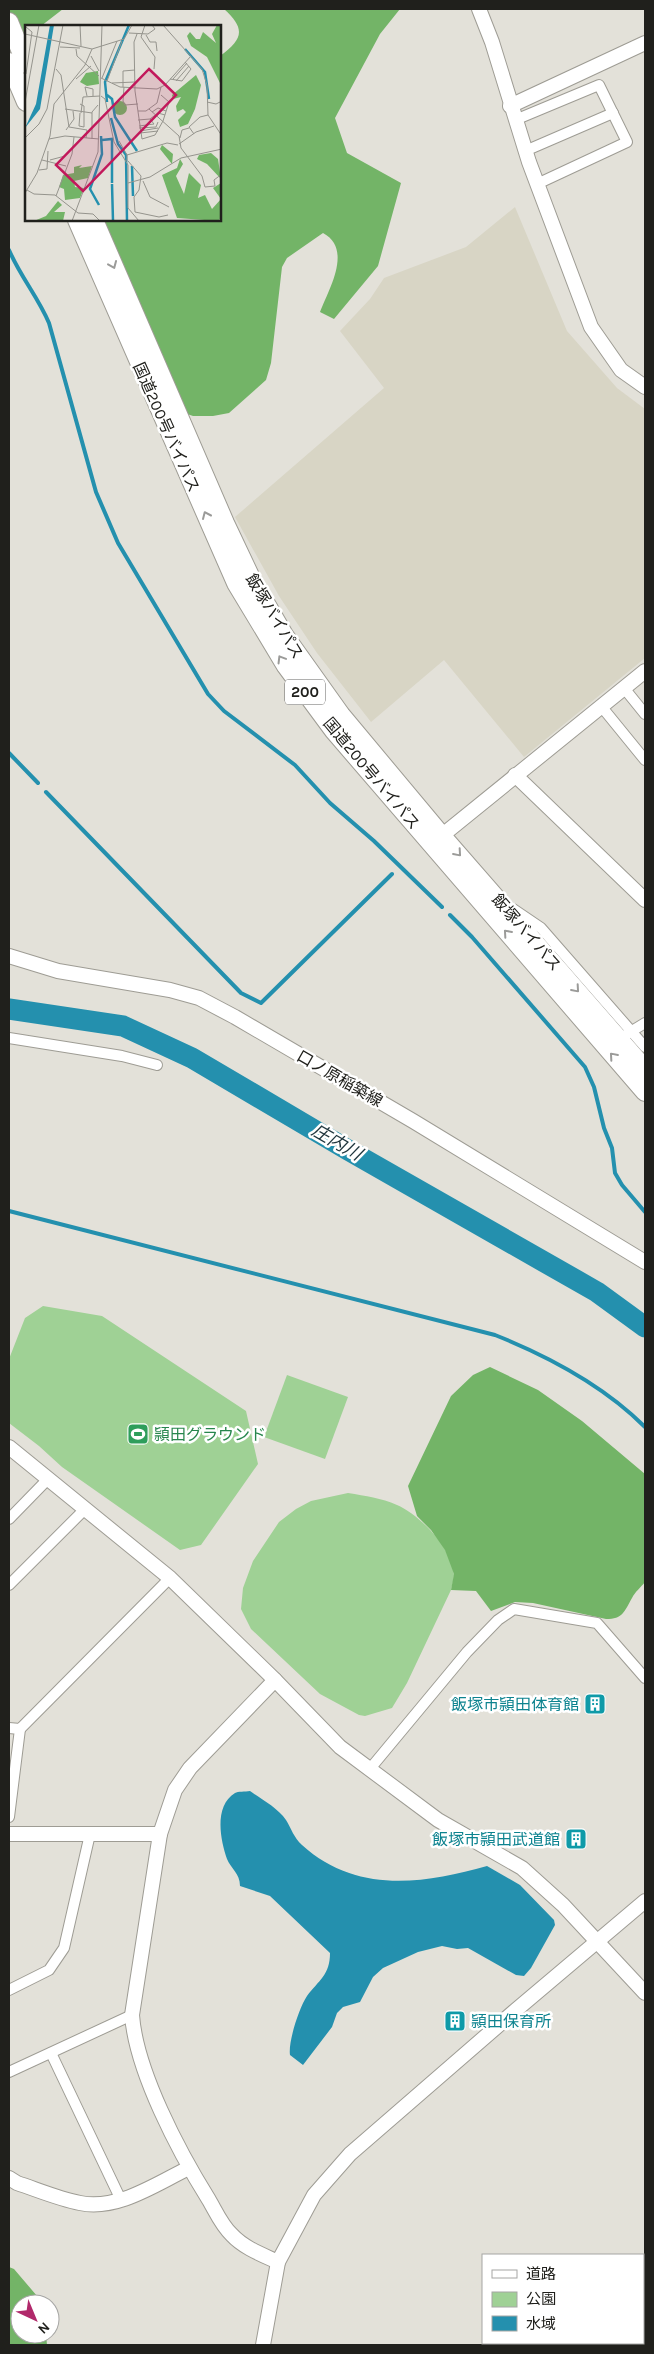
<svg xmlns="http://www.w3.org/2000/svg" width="654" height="2354" viewBox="0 0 654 2354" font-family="Karla,'Noto Sans JP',sans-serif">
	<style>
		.built { fill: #d8d5c5 }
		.green { fill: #9fd195 }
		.forest { fill: #73b467 }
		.water { fill: #2490ae }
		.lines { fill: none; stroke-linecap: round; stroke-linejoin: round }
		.stream { stroke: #2490ae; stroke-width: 4 }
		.river { stroke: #2490ae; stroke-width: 21 }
		.street-casing { stroke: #9e9c94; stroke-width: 12 }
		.secondary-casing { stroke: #9e9c94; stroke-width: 16 }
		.highway-casing { stroke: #9e9c94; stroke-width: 20 }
		.street { stroke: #fff; stroke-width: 10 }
		.secondary { stroke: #fff; stroke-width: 14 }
		.highway { stroke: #fff; stroke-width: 18 }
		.oneway { stroke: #9b9b99 }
		.labels { text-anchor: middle; stroke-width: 5; stroke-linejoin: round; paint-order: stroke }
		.shield { fill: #fff; stroke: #636360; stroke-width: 1 }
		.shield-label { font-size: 15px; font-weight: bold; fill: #20201c }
		.street-label { font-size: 16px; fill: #20201c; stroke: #fff }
		.leisure-label { font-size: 16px; fill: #27864d; stroke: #fff; text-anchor: start }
		.culture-label { font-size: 16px; fill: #0d838f; stroke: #fff; text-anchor: end }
		.water-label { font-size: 18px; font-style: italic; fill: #1f353d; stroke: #fff }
		.inset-river { fill: none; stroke: #2490ae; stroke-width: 2.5 }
		.inset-road { fill: none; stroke: #95948d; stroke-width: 1 }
		.view { fill: #c2185b; fill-opacity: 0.15; stroke: #c2185b; stroke-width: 2.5 }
		.inset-edge { fill: none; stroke: #20201c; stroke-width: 2.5 }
	</style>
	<rect width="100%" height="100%" fill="#e3e1d9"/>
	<!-- built -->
	<polygon class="built" points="515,207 567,331 617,388 645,409 645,658 524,757 444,660 371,722 317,653 279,596 235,517 384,388 340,331 370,299 384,278 466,247"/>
	<!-- green -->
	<g class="green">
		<polygon points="43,1306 102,1316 246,1411 258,1464 201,1545 180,1550 62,1467 39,1446 9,1423 9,1359 25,1318"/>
		<polygon points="287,1375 348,1397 325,1459 264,1437"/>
		<path d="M 348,1493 C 366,1496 381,1498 397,1505 C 419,1514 454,1550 454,1575 C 454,1579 452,1585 451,1590 L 407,1683 L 392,1708 L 365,1716 L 359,1715 L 320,1694 L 251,1629 L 241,1609 L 243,1588 L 253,1561 L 279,1522 L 296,1509 L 311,1501 Z"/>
	</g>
	<!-- forest -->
	<g class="forest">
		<polygon points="9,9 63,9 41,26 26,26 26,36 14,42 9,28"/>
		<path d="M 224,9 L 400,9 L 380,34 L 335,118 L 347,153 L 401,183 L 378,266 L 334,319 L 320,312 C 329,289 353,249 323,233 L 287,258 L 282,267 L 271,363 L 266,380 L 229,413 L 213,416 L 193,416 L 173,409 L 95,220 L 220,220 L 220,56 C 243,39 246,29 224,9 Z"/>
		<path d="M 490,1367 L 538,1390 L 582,1421 L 645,1474 L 645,1582 C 641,1587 635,1592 632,1598 C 624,1612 623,1619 606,1619 L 533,1603 L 515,1602 L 491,1611 L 476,1591 L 451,1590 L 454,1574 L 445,1550 L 431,1530 L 417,1516 L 408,1486 L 451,1396 L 473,1375 Z"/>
		<polygon points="9,2267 14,2269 43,2303 20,2304 20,2334 46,2334 47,2345 9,2345"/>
	</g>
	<!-- water -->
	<path class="water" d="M 250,1791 C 261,1799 278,1808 286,1820 C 291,1828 294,1838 302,1845 C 356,1894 423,1884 487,1866 L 520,1885 L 554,1920 L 555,1925 L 531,1968 L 524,1976 L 516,1975 L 468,1948 L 457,1949 L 442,1946 L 418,1952 L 383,1968 L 373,1977 L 360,2002 L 343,2007 L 337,2013 L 332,2027 L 303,2065 L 290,2055 C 288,2042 299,2008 307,1996 C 319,1980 330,1975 330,1953 L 270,1896 L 240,1886 C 240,1873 231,1869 227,1859 C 220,1839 214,1806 235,1793 C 238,1791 245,1792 250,1791 Z"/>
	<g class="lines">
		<!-- stream -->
		<g class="stream">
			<path d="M 9,250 C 20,276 38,297 49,323 L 96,492 L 118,543 L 208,694 L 224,711 L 295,765 L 330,803 L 374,841 L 442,907"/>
			<polyline points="9,753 38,783"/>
			<polyline points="46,792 241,993 261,1003 392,874"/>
			<polyline points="450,915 472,937 585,1067 594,1087 604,1128 612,1148 615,1173 622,1185 645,1212"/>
			<path d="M 9,1211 L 495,1335 C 550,1357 604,1386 645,1427"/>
		</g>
		<!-- river -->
		<polyline class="river" points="9,1009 123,1026 192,1058 348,1150 597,1292 645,1327"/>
		<!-- street casing -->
		<g class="street-casing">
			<g id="street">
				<polyline points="515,120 599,85 627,142 537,184"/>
				<polyline points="525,151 613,113"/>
				<polyline points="624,688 645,714"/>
				<polyline points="601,706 645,760"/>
				<polyline points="513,909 541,928 645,1047"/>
				<polyline points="627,1034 645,1023"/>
				<polyline points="9,1038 122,1056 157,1065"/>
				<polyline points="9,1519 48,1479"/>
				<polyline points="9,1585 85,1509"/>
				<polyline points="9,1728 20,1729 170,1578"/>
				<polyline points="369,1770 467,1652 498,1620 514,1609 597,1623 645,1678"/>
				<polyline points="9,1817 20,1729"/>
				<polyline points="9,1990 49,1970 64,1948 90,1834"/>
				<polyline points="51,2053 121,2200"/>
				<polyline points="9,2072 132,2015"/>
			</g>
		</g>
		<!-- secondary casing -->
		<g class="secondary-casing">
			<g id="secondary">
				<polyline points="479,9 492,42 529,162 591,327 621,370 645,387"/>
				<polyline points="510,106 645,43"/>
				<polyline points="515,775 645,900"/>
				<polyline points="434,842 645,671"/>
				<polyline points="9,956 58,971 170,990 199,998 235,1017 413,1121 645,1262"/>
				<polyline points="9,1447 170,1578 275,1680 340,1747 438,1820 522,1868 563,1905 645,1993"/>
				<path d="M 275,1680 L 190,1768 L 175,1790 L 160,1834 L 132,2015 C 136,2071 179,2152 209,2200 C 216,2212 222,2226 232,2235 C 244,2248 263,2255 278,2262"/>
				<polyline points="9,1834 160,1834"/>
				<path d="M 9,2178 L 17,2183 C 38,2190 59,2199 80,2203 C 118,2211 157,2183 189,2168"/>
				<polyline points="263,2345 278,2262 314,2195 350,2154 516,2010 645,1901"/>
			</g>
		</g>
		<!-- highway casing -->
		<g class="highway-casing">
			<g id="highway">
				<polyline points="9,22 26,64"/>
				<polyline points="9,62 26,102"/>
				<polyline points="77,220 236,583 286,666 334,731 645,1092"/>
				<polyline points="94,220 225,523 251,578 284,635 341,715 442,836 645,1069"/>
			</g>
		</g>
		<!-- street -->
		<use href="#street" class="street"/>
		<!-- secondary -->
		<use href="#secondary" class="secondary"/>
		<!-- highway -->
		<use href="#highway" class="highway"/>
	</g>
	<!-- one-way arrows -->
	<defs><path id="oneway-chevron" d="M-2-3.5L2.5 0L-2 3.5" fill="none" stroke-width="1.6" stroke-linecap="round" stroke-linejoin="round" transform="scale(1.25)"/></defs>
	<g class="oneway">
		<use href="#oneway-chevron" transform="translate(113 265) rotate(67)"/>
		<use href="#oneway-chevron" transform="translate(206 515) rotate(-114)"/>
		<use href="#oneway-chevron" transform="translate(281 659) rotate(-121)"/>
		<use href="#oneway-chevron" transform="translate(458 853) rotate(49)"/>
		<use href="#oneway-chevron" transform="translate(507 933) rotate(-131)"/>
		<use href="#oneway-chevron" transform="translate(576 989) rotate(49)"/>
		<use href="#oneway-chevron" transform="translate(613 1056) rotate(-131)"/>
	</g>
	<!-- icons -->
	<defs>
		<g id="stadium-square" transform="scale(1.125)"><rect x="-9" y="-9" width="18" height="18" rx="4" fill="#2e9e5b" stroke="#fff"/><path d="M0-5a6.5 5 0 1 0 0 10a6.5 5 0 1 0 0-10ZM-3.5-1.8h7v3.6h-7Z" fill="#fff"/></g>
		<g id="building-square" transform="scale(1.125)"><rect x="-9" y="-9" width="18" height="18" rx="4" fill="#0f9aa8" stroke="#fff"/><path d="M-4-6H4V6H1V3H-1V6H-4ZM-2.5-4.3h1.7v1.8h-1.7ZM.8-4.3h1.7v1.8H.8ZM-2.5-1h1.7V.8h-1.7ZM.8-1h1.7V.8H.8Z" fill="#fff"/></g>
	</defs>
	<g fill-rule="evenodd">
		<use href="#stadium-square" x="138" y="1434"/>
		<use href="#building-square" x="595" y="1704"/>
		<use href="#building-square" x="576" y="1839"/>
		<use href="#building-square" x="455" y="2021"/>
	</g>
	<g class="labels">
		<!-- shield labels -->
		<rect class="shield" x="285" y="679.5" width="40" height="25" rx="4"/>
		<g class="shield-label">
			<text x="305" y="697">200</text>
		</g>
		<!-- street labels -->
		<g class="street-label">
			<text transform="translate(167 427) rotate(66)" y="6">国道200号バイパス</text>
			<text transform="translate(275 616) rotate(59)" y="6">飯塚バイパス</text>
			<text transform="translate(372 773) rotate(50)" y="6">国道200号バイパス</text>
			<text transform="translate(527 932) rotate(49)" y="6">飯塚バイパス</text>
			<text transform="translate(340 1078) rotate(30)" y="6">口ノ原稲築線</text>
		</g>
		<!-- leisure labels -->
		<g class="leisure-label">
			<text x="154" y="1440">頴田グラウンド</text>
		</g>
		<!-- culture labels -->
		<g class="culture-label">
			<text x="579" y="1710">飯塚市頴田体育館</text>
			<text x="560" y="1845">飯塚市頴田武道館</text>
			<text x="471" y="2027" text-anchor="start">頴田保育所</text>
		</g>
		<!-- water labels -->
		<g class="water-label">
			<text transform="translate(337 1142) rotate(30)" y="6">庄内川</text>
		</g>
	</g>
	<!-- overview -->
	<g transform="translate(25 25)">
		<rect width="196" height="196" fill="#e3e1d9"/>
		<path d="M 192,0 L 196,0 L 196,60 L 182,32 L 166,21 L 162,11 L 165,7 L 171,14 L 175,14 L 178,7 L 191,18 L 187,9 ZM 73,46 L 74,59 L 62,61 L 55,57 L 61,48 ZM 171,50 L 176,60 L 170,84 L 163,99 L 155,102 L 153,95 L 161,87 L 158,84 L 152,87 L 151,81 L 156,72 L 148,74 L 147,70 ZM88 83a7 7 0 1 1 14 0a7 7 0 1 1-14 0ZM 137,120 L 148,129 L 147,139 L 135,124 ZM 186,128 L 193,134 L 196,154 L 182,139 L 172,134 L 174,130 ZM 155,134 L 158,139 L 151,151 L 159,169 L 164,148 L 176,160 L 173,173 L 180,170 L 187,184 L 196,174 L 188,163 L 196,158 L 196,193 L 193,196 L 152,193 L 137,150 L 152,143 ZM 57,140 L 54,143 L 67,141 L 63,153 L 49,156 L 50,162 L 59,163 L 55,173 L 40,175 L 39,164 L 34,162 L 38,150 L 49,148 L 49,142 ZM 33,176 L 37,180 L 29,187 L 40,187 L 38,196 L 9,196 L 21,191 Z" fill="#73b467"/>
		<path d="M 25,0 L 29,0 L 15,84 L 0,103 L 11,79 Z" fill="#2490ae"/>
		<path class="inset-river" d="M 160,24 L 180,47 L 184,74M 82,70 L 87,74 L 90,92 L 112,126M 82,77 L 80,57 L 104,0M 86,93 L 93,119 L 101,130 L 102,196M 77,115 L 87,114 L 87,132M 87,132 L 87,158M 107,141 L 108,171M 87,159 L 88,196M 74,180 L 65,164 L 77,129 L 76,111"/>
		<path class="inset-road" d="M 55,0 L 56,21M 120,0 L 116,12 L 130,32 L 129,44M 138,0 L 177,44 L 182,60 L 183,90 L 197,111M 1,2 L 7,7 L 1,49M 104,8 L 123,9 L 130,4 L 127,0M 0,9 L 67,24 L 99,14 L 107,0M 112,9 L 109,17 L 110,66 L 117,114 L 130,110 L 138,96 L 144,77 L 136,70M 121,10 L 125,17 L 131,17 L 132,26M 35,22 L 55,23M 51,24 L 52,31 L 74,51M 66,31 L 74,46M 31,44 L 36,50 L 44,102M 76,53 L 95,62 L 132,64 L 140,60 L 166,31M 77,53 L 92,16M 51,54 L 66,41M 145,54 L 157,56 L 166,44 L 160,37M 148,54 L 162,38M 82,56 L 97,16M 151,56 L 164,41M 87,58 L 110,57M 98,62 L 98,46 L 110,45M 99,62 L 98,76 L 100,80 L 113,79M 62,71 L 60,62 L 68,64 L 68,71M 76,71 L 80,74 L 89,117 L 103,140 L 103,183 L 114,196M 0,77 L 14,0M 182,77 L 191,79 L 197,76M 55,79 L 59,81 L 59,102 L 54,101 L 55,88M 40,84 L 67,88M 124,84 L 154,111 L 156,123 L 177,151 L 180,162 L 190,161 L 189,155 L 197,149M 113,86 L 121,86 L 132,78 L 136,62M 127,87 L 133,83 L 141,86M 56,88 L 58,72 L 75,71M 125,94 L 133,88 L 140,90M 113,95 L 125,94 L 129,99M 114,101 L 129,99M 44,102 L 62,105 L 61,113M 114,103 L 131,102 L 133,97M 41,105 L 49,94 L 48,86M 115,106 L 133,103M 115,108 L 133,106M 169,109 L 164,102 L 175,92 L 183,90M 0,113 L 14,99 L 22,84 L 38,0M 155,113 L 157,105 L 164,103M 24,114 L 40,111 L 74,114M 67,114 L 67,87 L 73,80M 94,116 L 102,130M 154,119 L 171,107 L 189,101M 17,135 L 41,141M 25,135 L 40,131M 102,136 L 102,130 L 142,118 L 153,120M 103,136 L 116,151 L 114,165 L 109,172 L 110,187 L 134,192 L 143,190M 14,145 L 22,144 L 23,126M 118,156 L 125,172 L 144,182M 103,158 L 125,152 L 156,133 L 197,124M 2,165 L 9,169 L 30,170 L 53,188 L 68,189 L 75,196M 0,168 L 12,148 L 25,111 L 29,79 L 60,40 L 67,24M 31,171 L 47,129 L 49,112M 47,196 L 73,127 L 77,0"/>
		<path class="view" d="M 124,44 L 151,70 L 58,166 L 31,140 Z"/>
		<rect width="196" height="196" class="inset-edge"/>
	</g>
	<!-- border -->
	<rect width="654" height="2354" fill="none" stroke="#20201c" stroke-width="20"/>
	<!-- legend -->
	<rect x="482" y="2254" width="162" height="90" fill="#ffffff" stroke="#a6a6a4"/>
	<rect x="492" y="2270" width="25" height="8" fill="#ffffff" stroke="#a6a6a4"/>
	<text x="526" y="2279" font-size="15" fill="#20201c">道路</text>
	<rect x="492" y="2292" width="25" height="15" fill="#9fd195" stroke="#a6a6a4"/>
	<text x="526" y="2304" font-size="15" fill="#20201c">公園</text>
	<rect x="492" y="2316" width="25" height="15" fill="#2490ae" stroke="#a6a6a4"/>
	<text x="526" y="2329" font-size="15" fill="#20201c">水域</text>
	<!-- north arrow -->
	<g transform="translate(35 2319) rotate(136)"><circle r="24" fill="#ffffff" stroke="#a6a6a4"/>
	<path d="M0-4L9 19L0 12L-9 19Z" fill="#b1296b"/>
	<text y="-8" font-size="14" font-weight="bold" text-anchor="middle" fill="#20201c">N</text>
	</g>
</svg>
